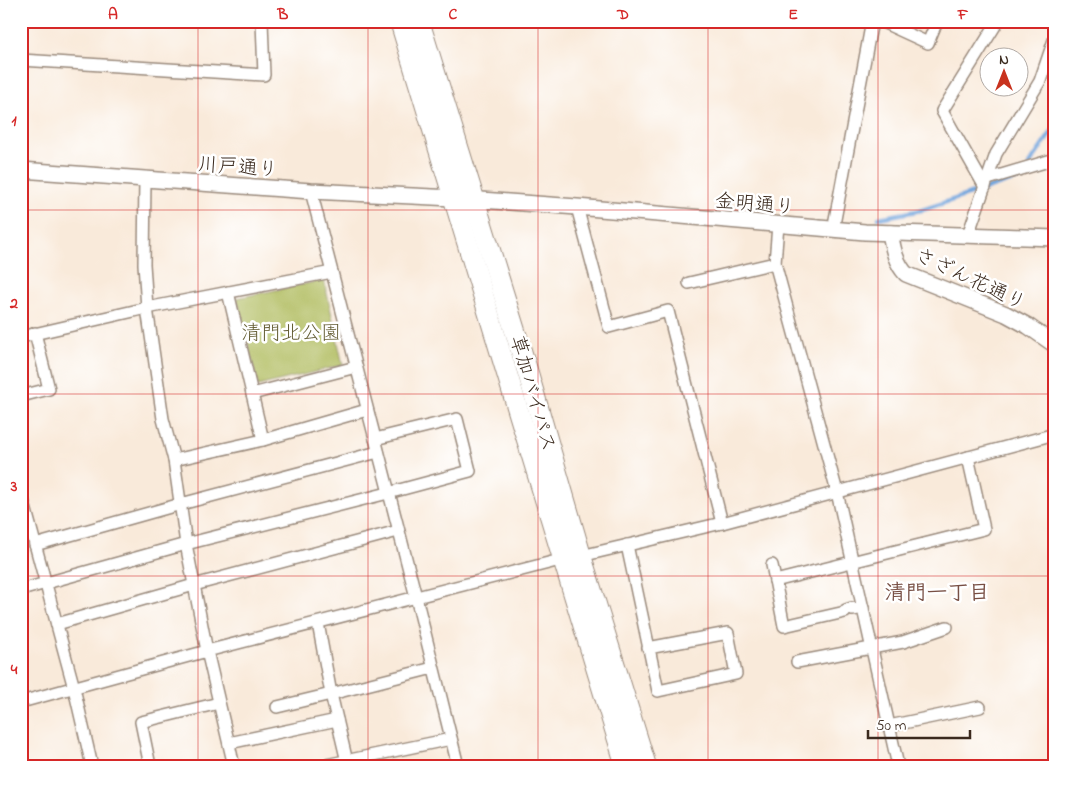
<svg xmlns="http://www.w3.org/2000/svg" width="1076" height="787" viewBox="0 0 1076 787" font-family="'Indie Flower','Klee One',sans-serif">
	<style>
		.green { fill: #b0bc5e; stroke: #76733e }
		.lines { fill: none; stroke-linecap: round; stroke-linejoin: round }
		.stream { stroke: #71a4dc; stroke-width: 4.5 }
		.street-casing { stroke: #9a8a7c; stroke-width: 14 }
		.secondary-casing { stroke: #9a8a7c; stroke-width: 18 }
		.highway-casing { stroke: #9a8a7c; stroke-width: 22 }
		.street { stroke: #fff; stroke-width: 11 }
		.secondary { stroke: #fff; stroke-width: 15 }
		.highway { stroke: #fff; stroke-width: 20 }
		.grid { fill: none; stroke: #d62828; stroke-width: 1; stroke-opacity: 0.55 }
		.labels { text-anchor: middle; stroke-width: 5; stroke-linejoin: round; paint-order: stroke }
		.street-label { font-size: 20px; fill: #3b2a1e; stroke: #fff }
		.park-label { font-size: 20px; fill: #645d34; stroke: #fff }
		.neighbourhood-label { font-size: 21px; font-weight: bold; fill: #784f44; stroke: #fff }
		.neatline { fill: none; stroke: #d62828; stroke-width: 2 }
		.grid-label { font-size: 16px; text-anchor: middle; font-weight: bold; fill: #d62828 }
	</style>
	<rect width="100%" height="100%" fill="#fff"/>
	<filter id="ink" filterUnits="userSpaceOnUse"><feTurbulence type="fractalNoise" baseFrequency=".02" numOctaves="2"/><feDisplacementMap in="SourceGraphic" scale="10" xChannelSelector="R" yChannelSelector="G"/><feConvolveMatrix kernelMatrix="1 2 1 2 8 2 1 2 1" color-interpolation-filters="sRGB"/></filter>
	<filter id="wash" filterUnits="userSpaceOnUse"><feTurbulence type="fractalNoise" baseFrequency=".0096" numOctaves="4" result="noise"/><feDisplacementMap in="SourceGraphic" scale="20" xChannelSelector="R" yChannelSelector="G"/><feGaussianBlur stdDeviation="1.12" result="paint"/><feColorMatrix in="noise" values="0 0 0 0 0 0 0 0 0 0 0 0 0 0 0 0 0 1.4 0 .05"/><feComposite in="paint" operator="in"/></filter>
	<g filter="url(#wash)">
		<rect width="100%" height="100%" fill="#f9eada"/>
		<!-- green -->
		<polygon class="green" points="324,280 343,365 258,386 237,298"/>
		<g class="lines">
			<!-- stream -->
			<g class="stream">
				<polyline points="1029,165 1055,127"/>
				<polyline points="879,218 922,210 1019,178 1055,168"/>
			</g>
		</g>
	</g>
	<g filter="url(#ink)">
		<g class="lines">
			<!-- street casing -->
			<g class="street-casing">
				<g id="street">
					<polyline points="880,21 928,43 937,21"/>
					<polyline points="21,60 264,75 262,21"/>
					<polyline points="145,179 144,264 147,308 163,419 174,460 186,544 207,651 234,766"/>
					<polyline points="988,179 1055,159"/>
					<polyline points="985,187 942,111 998,21"/>
					<polyline points="311,191 416,597 458,766"/>
					<polyline points="577,207 609,327 668,311 722,523"/>
					<polyline points="778,225 775,263 837,492 898,766"/>
					<polyline points="833,230 872,21"/>
					<polyline points="968,235 996,154 1040,81 1055,37"/>
					<polyline points="689,283 775,263"/>
					<polyline points="228,292 263,440"/>
					<polyline points="21,337 147,308 332,272"/>
					<polyline points="252,394 356,367"/>
					<polyline points="21,396 49,389 35,333"/>
					<polyline points="174,460 263,440 367,410"/>
					<polyline points="21,492 74,688 92,766"/>
					<polyline points="35,545 181,504 378,452"/>
					<polyline points="627,545 658,691 736,674 728,633 648,648"/>
					<polyline points="581,556 722,523 1055,434"/>
					<polyline points="772,565 784,626 845,612 846,610 852,608 853,610 863,608"/>
					<polyline points="775,581 984,529 968,457"/>
					<polyline points="21,590 186,544 388,493 470,471 457,419 375,439"/>
					<polyline points="318,623 331,694 348,766"/>
					<polyline points="57,624 194,585 398,531"/>
					<polyline points="797,662 903,642 947,627"/>
					<polyline points="21,702 207,651 564,559"/>
					<polyline points="277,707 331,694 433,668"/>
					<polyline points="889,726 980,707"/>
					<polyline points="229,743 337,720"/>
					<polyline points="150,766 141,722 219,703"/>
					<polyline points="321,766 451,739"/>
				</g>
			</g>
			<!-- secondary casing -->
			<g class="secondary-casing">
				<g id="secondary">
					<polyline points="21,170 311,191 453,198 577,207 865,232 1055,238"/>
					<path d="M 890,233 C 893,248 895,262 906,274 L 1006,314 L 1028,326 L 1055,345"/>
				</g>
			</g>
			<!-- highway casing -->
			<g class="highway-casing">
				<g id="highway">
					<polyline points="400,21 626,766"/>
					<polyline points="419,21 528,373 581,556 646,766"/>
				</g>
			</g>
			<!-- street -->
			<use href="#street" class="street"/>
			<!-- secondary -->
			<use href="#secondary" class="secondary"/>
			<!-- highway -->
			<use href="#highway" class="highway"/>
		</g>
	</g>
	<!-- grid -->
	<path class="grid" d="M 198,21 L 198,766M 368,21 L 368,766M 538,21 L 538,766M 708,21 L 708,766M 878,21 L 878,766M 21,210 L 1055,210M 21,394 L 1055,394M 21,576 L 1055,576"/>
	<g class="labels">
		<!-- street labels -->
		<g class="street-label">
			<text transform="translate(238 166) rotate(4)" y="7">川戸通り</text>
			<text transform="translate(755 203) rotate(5)" y="7">金明通り</text>
			<text transform="translate(971 278) rotate(25)" y="7">さざん花通り</text>
			<text transform="translate(534 393) rotate(74)" y="7">草加バイパス</text>
		</g>
		<!-- park labels -->
		<g class="park-label">
			<text x="291" y="339">清門北公園</text>
		</g>
		<!-- neighbourhood labels -->
		<g class="neighbourhood-label">
			<text x="937" y="599">清門一丁目</text>
		</g>
	</g>
	<!-- margin -->
	<rect width="1076" height="787" fill="none" stroke="#fff" stroke-width="55"/>
	<!-- north arrow -->
	<g transform="translate(1004 72)"><circle r="24" fill="#ffffff" stroke="#b1aaa5"/>
	<path d="M0-4L9 19L0 12L-9 19Z" fill="#c8321e"/>
	<text y="-8" font-size="14" font-weight="bold" text-anchor="middle" fill="#3b2a1e">N</text>
	</g>
	<!-- scale -->
	<path d="M868 730v8h102v-8" fill="none" stroke="#3b2a1e" stroke-width="2.5"/>
	<text x="876" y="730" font-size="15" fill="#3b2a1e" stroke="#ffffff" stroke-width="4" paint-order="stroke">50 m</text>
	<rect x="28" y="28" width="1020" height="732" class="neatline"/>
	<g class="grid-label">
		<text x="113" y="19">A</text>
		<text x="283" y="19">B</text>
		<text x="453" y="19">C</text>
		<text x="623" y="19">D</text>
		<text x="793" y="19">E</text>
		<text x="963" y="19">F</text>
		<text x="14" y="125">1</text>
		<text x="14" y="308">2</text>
		<text x="14" y="491">3</text>
		<text x="14" y="674">4</text>
	</g>
</svg>
